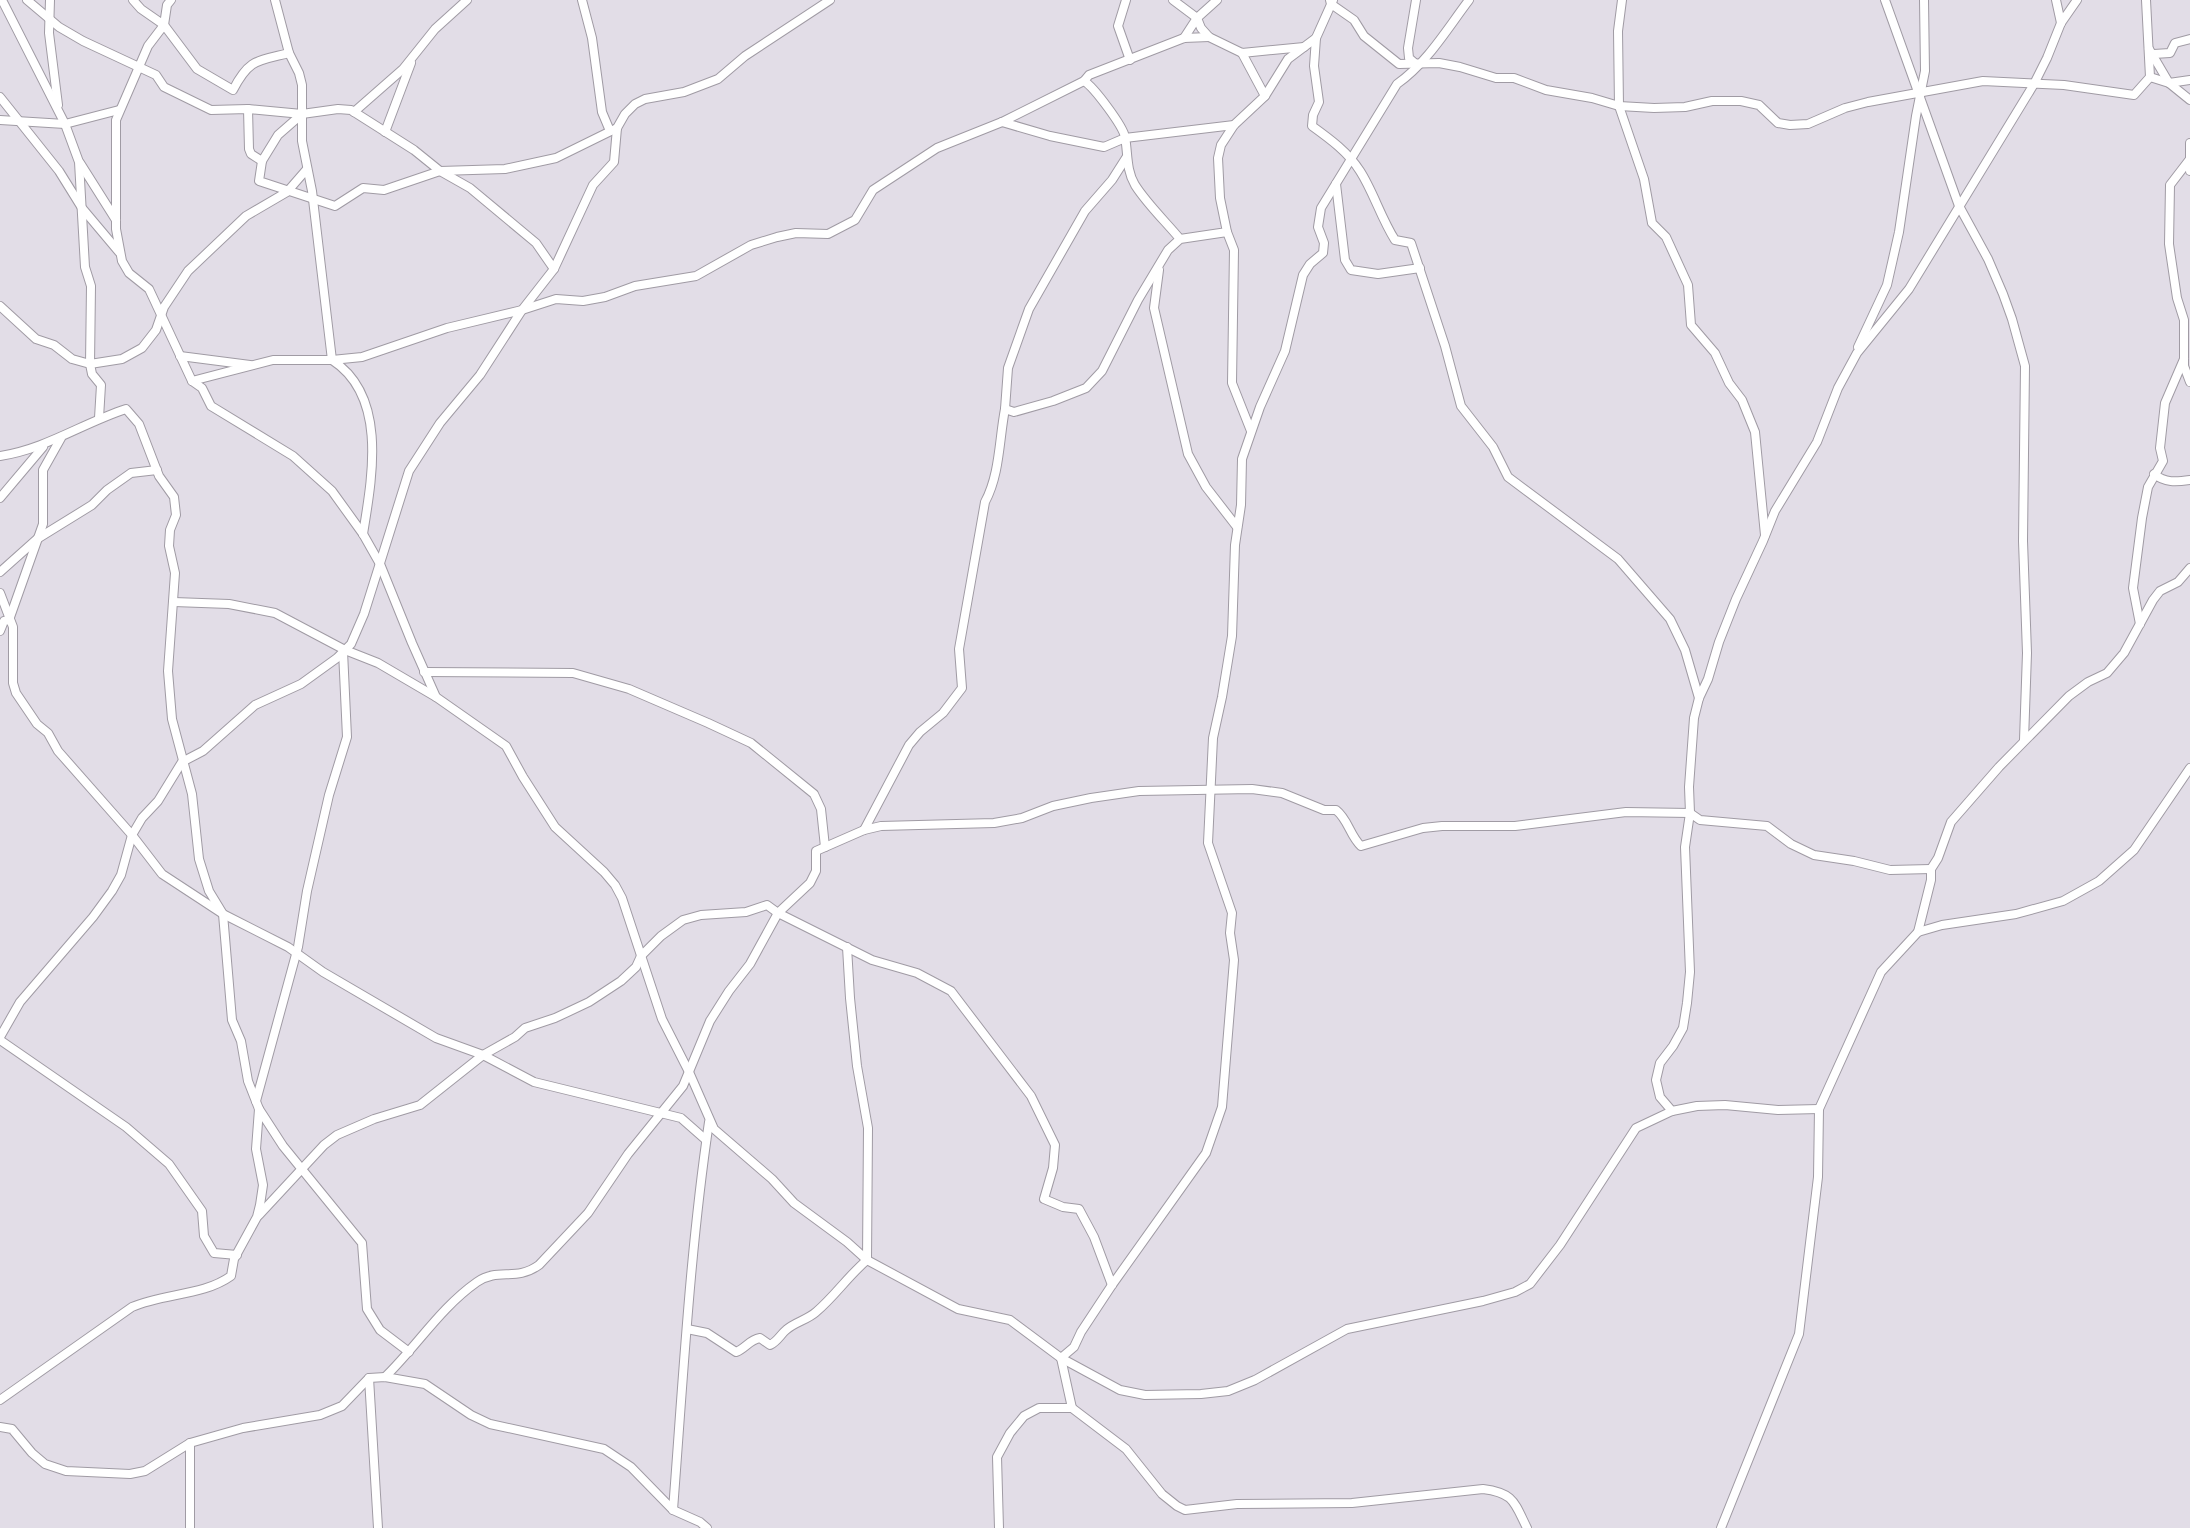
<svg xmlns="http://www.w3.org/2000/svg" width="2190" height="1528" viewBox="0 0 2190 1528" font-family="'Sofia Sans Condensed',sans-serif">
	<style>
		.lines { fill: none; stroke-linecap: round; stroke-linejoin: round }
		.street-casing { stroke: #a09ba4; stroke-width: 10 }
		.street { stroke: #fff; stroke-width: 8 }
	</style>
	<rect width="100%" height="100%" fill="#e2dde7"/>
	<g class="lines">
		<!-- street casing -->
		<g class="street-casing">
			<g id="street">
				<polyline points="2,0 65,124 79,162 85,267 91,286 90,364 92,374 101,385 99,418"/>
				<polyline points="27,0 59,27 83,41 156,75 164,87 211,110 248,109 302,114 338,109 351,110 414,150 440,171 470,188 536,243 554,269"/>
				<polyline points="50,0 49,33 58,105"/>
				<path d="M 133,0 L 141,9 L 164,25 L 197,69 L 233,90 C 249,59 257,61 289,53"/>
				<polyline points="171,0 167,5 164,25 148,46 116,120 116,229 122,261 129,273 149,289 192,381 202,388 211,406 293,456 332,491 363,534 380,564 412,643 436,697 506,746 523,777 555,827 604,872 615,885 622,898 662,1019 689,1072 714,1129 772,1179 794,1203 847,1242 867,1260 958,1309 1010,1320 1061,1358 1120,1390 1145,1395 1201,1394 1228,1391 1255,1380 1347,1329 1483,1301 1515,1292 1530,1284 1560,1245 1636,1128 1672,1111 1697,1106 1725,1105 1778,1110 1819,1109"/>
				<polyline points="275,0 289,53 299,73 302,85 302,141 312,191 332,360"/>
				<polyline points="582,0 592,38 602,112 610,131"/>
				<polyline points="1126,0 1118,26 1130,60"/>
				<polyline points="1173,0 1197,18 1201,28 1209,37 1242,53 1304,47"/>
				<polyline points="1330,0 1331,4 1354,20 1364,36 1399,64 1439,63 1460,67 1496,78 1514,78 1546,90 1592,98 1619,106 1654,108 1685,107 1712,101 1741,101 1759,105 1778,123 1790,125 1808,124 1845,108 1868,102 1983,81 2064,85 2134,95 2150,77 2146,0"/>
				<polyline points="1416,0 1408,48 1409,58 1417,65"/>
				<polyline points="1622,0 1618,31 1619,106 1644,179 1652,223 1666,237 1688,285 1691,325 1715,353 1729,383 1742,400 1755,432 1765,535"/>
				<polyline points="1885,0 1959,206 1988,259 2003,294 2012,319 2025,366 2023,541 2027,653 2024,740"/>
				<polyline points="2056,0 2061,23"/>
				<polyline points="1184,38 1197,18 1217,0"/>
				<path d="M 1316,38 L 1314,66 L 1319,102 L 1313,115 L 1312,126 C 1330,139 1348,152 1360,171 C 1373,191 1381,218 1395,240 L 1411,243 L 1445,346 L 1461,406 L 1493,447 L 1508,477 L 1618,559 L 1670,619 L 1685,650 L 1699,698"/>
				<polyline points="2149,49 2169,83 2190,100"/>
				<polyline points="1242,53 1265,96"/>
				<polyline points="2154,54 2170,53 2175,43 2190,39"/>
				<polyline points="2150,77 2169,83 2190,80"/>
				<path d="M 1084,81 C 1094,87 1123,126 1125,137 C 1128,153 1126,170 1135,185 C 1147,204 1166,222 1180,239"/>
				<polyline points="0,97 59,171 82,208 119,252"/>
				<polyline points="248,109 249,149 251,154 262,161 278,135 302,114"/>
				<polyline points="354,112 403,69 435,29 467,0"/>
				<polyline points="0,120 65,124 119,110"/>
				<polyline points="1002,122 1050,136 1104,147 1125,138 1234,125"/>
				<polyline points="385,132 411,63"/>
				<polyline points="2190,143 2190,171"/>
				<polyline points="2190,159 2170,185 2169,244 2177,298 2184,320 2184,366 2190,382"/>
				<polyline points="262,161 259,181 335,206 363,188 384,190 440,171 505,169 556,158 617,128"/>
				<polyline points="80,163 116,220"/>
				<polyline points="1336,184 1345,260 1351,270 1378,274 1420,268"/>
				<polyline points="1227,232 1234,250 1232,383 1251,431"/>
				<polyline points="1159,270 1154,308 1188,454 1206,487 1237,527"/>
				<polyline points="0,306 36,339 54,345 72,359 90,364 122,359 142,348 156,330 164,307 188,271 246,216 287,192 307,169"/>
				<polyline points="1858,347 1887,285 1899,232 1916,116 1925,71 1924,0"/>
				<polyline points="180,356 250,365"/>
				<path d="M 332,360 C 388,396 372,478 363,534"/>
				<polyline points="192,381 273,360 332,360 362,357 447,328 522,310 556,299 583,301 605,297 635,286 696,276 751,245 777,237 796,233 828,234 855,220 873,190 937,148 1002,122 1084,81 1089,75 1184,38 1209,37"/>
				<polyline points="1005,409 1008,368 1029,309 1085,211 1112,180 1126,158"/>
				<path d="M 0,456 C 46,449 83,423 126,409 L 139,424 L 159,476 L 174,497 L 176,515 L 170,530 L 169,546 L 175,573 L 168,671 L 172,719 L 192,794 L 199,859 L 209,891 L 223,914 L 232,1020 L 241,1041 L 248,1081 L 259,1109 L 256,1149 L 263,1185 L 260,1205 L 257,1217 L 234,1259 L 231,1276 C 203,1296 164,1293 132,1307 L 0,1400"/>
				<path d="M 2154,474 C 2165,483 2176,482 2190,480"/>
				<polyline points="0,498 43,447"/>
				<polyline points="0,572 37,539 92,505 107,490 131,473 157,470"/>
				<polyline points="0,593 13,627 13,683 16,693 37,724 48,733 58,751 132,835 162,874 223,914 288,947 323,972 436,1038 483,1055 534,1082 681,1118 706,1140"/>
				<polyline points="174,602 229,604 275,613 345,650 378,663 436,697"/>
				<polyline points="2140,624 2133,588 2142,518 2148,487 2163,461 2160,448 2165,403 2184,359"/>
				<polyline points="0,631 4,621 9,620 43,524 43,470 61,438"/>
				<polyline points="424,672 573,673 629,689 708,723 751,743 814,794 821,809 825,847"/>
				<path d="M 864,830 L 909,745 L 920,732 L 943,713 L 962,688 L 959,649 L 985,502 C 1000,474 999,440 1005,409 L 1014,412 L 1053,401 L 1086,388 L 1102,371 L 1138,300 L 1168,250 L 1180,239 L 1227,232 L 1220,198 L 1218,158 L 1221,145 L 1234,125 L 1265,96 L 1288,59 L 1316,38 L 1333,0"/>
				<polyline points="1918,932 1931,880 1931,869 1938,858 1951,822 1999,767 2069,696 2088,682 2107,673 2124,653 2153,600 2160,591 2178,582 2190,568"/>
				<polyline points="847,947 850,998 857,1066 868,1128 867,1260"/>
				<polyline points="0,1037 20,1002 93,917 112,891 121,875 132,835 142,818 158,801 182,762 203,751 255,705 301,684 337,658 351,644 364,614 409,471 440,423 480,375 522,310 554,269 593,185 614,162 617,128 625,114 635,104 645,99 684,92 718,79 745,56 830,0"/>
				<polyline points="0,1040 126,1127 169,1164 202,1211 204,1236 214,1253 237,1255"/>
				<polyline points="256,1101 298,947 307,891 329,795 347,737 343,651"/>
				<polyline points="259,1109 283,1146 362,1243 367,1309 380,1330 409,1352"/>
				<polyline points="1672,1111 1660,1097 1656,1080 1660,1063 1673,1046 1683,1028 1687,1003 1690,972 1685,847 1690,813 1689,787 1694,718 1699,698 1708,679 1719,642 1736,599 1763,541 1775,511 1817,442 1838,388 1857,353 1909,289 2034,84 2047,58 2061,23 2077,0"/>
				<polyline points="259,1215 324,1145 337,1135 374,1119 420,1105 483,1055 515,1037 525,1028 555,1018 589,1002 621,981 636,967 641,956 661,936 683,920 701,915 746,912 767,905 778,913 872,960 917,973 951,991 1031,1096 1055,1145 1053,1168 1044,1199 1063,1207 1079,1209 1094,1237 1112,1285"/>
				<path d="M 687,1329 L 707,1333 L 736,1352 C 746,1348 749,1340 760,1338 L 770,1345 C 778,1341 780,1335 786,1330 C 795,1322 807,1320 816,1312 C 835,1296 848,1276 867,1260"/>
				<path d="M 1061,1358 L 1074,1347 L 1081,1332 L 1112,1285 L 1206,1153 L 1222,1107 L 1234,960 L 1230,933 L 1232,913 L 1208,843 L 1213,738 L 1222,697 L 1232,636 L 1235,545 L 1241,505 L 1242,459 L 1260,407 L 1285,351 L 1303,275 L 1310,264 L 1323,253 L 1324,243 L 1318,227 L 1321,208 L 1397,84 C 1427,63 1447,29 1469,0"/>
				<polyline points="1061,1358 1072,1408"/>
				<path d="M 385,1377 C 417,1346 440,1308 477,1282 C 499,1267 515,1282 539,1265 L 588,1213 L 628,1154 L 683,1086 L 710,1021 L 729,991 L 750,964 L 778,913 L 810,883 L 816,871 L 816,851 L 864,830 L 881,826 L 994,823 L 1022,818 L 1053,806 L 1091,798 L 1139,791 L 1252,789 L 1282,793 L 1324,810 L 1336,810 C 1348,819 1350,836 1361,846 L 1423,828 L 1442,826 L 1515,826 L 1626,812 L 1690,813 L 1700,820 L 1767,826 L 1791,844 L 1814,855 L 1854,861 L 1890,870 L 1931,869"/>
				<polyline points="369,1378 378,1528"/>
				<polyline points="0,1427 12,1429 32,1453 45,1464 66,1471 130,1474 145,1471 190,1443 243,1428 320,1415 342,1406 369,1378 385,1377 425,1384 471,1415 490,1424 604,1449 631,1467 673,1510 700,1522 707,1528"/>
				<path d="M 673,1510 C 683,1380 690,1250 709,1122"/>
				<polyline points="190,1528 190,1443"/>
				<path d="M 999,1528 L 997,1457 L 1010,1433 L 1024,1416 L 1039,1408 L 1072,1408 L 1126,1449 L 1162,1494 L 1177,1506 L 1185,1510 L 1237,1504 L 1352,1503 L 1483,1489 C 1514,1493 1514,1502 1527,1528"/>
				<polyline points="1721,1528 1799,1334 1818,1177 1819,1109 1881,972 1918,932 1942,925 2016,914 2063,901 2099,881 2134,850 2190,768"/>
			</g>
		</g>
		<!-- street -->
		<use href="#street" class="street"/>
	</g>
</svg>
